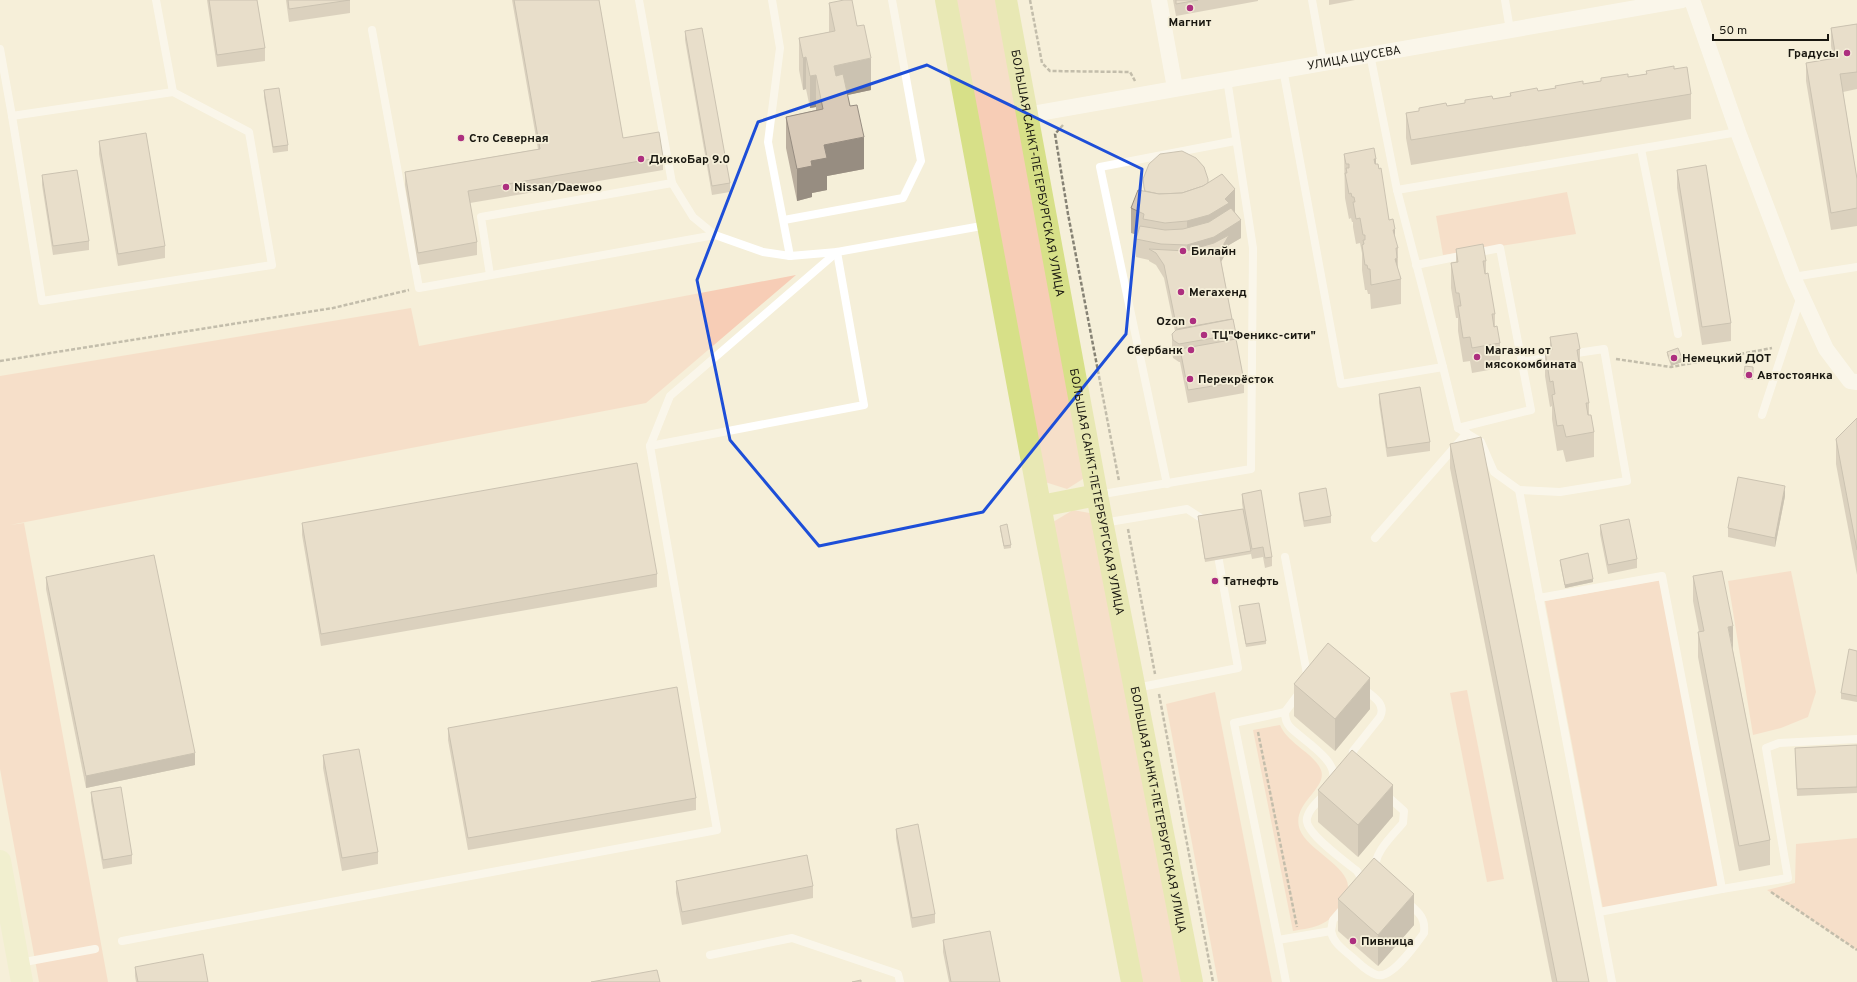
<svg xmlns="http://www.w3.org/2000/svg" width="1857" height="982" viewBox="0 0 1857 982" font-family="Overpass,sans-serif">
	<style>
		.green { fill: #f7cdb6 }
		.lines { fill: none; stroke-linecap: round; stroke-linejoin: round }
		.path { stroke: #868274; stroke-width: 2.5; stroke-dasharray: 4 2; stroke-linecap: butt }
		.lane { stroke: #fff; stroke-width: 8 }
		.street { stroke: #fff; stroke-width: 16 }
		.secondary { stroke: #ebf0c3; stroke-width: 22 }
		.primary { stroke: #d7e088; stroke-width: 22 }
		.wall { fill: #baae9e }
		.shaded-wall { fill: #978d81 }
		.building { fill: #d8cab8; stroke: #978d81 }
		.marked { fill: none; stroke: #1d4ed8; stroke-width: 3; stroke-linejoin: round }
		.poi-dot { fill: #ad2f7f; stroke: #f5efd9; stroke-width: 1.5 }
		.labels { text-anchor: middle; stroke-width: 3.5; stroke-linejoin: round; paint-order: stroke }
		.poi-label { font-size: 12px; font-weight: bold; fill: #191710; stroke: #f5efd9; text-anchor: start }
		.street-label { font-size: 12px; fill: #191710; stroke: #f5efd9 }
	</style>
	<rect width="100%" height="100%" fill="#f5efd9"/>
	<!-- green -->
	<g class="green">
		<polygon points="955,0 997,0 1086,477 1067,489 1045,482"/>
		<polygon points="1567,192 1576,234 1443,255 1436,216"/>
		<polygon points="796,275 646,403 10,525 24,523 108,982 39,982 0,769 0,376 411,308 419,346"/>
		<polygon points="1073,510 1095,514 1185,982 1141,982 1053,522"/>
		<polygon points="1791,571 1816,692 1808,717 1781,728 1753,735 1728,581"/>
		<polygon points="1660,580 1719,887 1603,909 1545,601"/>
		<polygon points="1467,690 1504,879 1487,882 1450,693"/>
		<polygon points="1215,692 1272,982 1218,982 1166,704"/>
		<path d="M 1280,725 C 1288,744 1314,753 1321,770 C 1328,789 1290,804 1300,830 C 1307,849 1349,867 1348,887 C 1348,892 1343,899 1341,904 C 1329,926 1316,927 1293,931 L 1253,730 Z"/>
		<polygon points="1857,838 1857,950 1767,890 1795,883 1796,844"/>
	</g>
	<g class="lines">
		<!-- path -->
		<g class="path">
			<polyline points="1030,0 1042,63 1050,71 1130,72 1135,81"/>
			<polyline points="1063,125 1055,134 1068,214 1119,481"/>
			<polyline points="1616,359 1671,367 1772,348"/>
			<polyline points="0,361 333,308 409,290"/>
			<polyline points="1128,529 1155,674"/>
			<polyline points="1159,694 1213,982"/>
			<polyline points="1258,732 1297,927"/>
			<polyline points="1771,892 1857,950"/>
		</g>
		<!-- lane -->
		<g class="lane">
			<polyline points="639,0 672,183 693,217 715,235"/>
			<polyline points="772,0 780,48 768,142 790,256"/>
			<polyline points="1312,0 1323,62"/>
			<polyline points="1505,0 1510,30"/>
			<polyline points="372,30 419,288 715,235 763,252 790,256 837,252 987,225"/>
			<polyline points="0,49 12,116 173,92"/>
			<polyline points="1370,54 1397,190 1443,367"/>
			<polyline points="1283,69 1341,384 1443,367 1458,428 1481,442 1494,472 1519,490 1612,982"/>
			<polyline points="12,116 42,301 272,265 249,132 173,92 156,0"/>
			<polyline points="1641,149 1678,334"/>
			<polyline points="1397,190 1738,132"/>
			<polyline points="784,220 903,198 921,161 892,0"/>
			<polyline points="1416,265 1500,248 1531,410 1458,428"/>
			<polyline points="490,275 481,217 672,183"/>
			<polyline points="1793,277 1857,267"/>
			<polyline points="1521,362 1555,356"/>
			<polyline points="1762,415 1801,296"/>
			<polyline points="650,446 864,405 837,252"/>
			<polyline points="1167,484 1100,167 1235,141"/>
			<polyline points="1519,490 1560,492 1627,481 1604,349 1570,354"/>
			<polyline points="1097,495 1251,469 1253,248 1227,79"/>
			<polyline points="1103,523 1187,509 1207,522"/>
			<polyline points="1375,538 1467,433"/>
			<polyline points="1285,557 1308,679"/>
			<polyline points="1539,598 1662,576 1719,873 1722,889 1599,912"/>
			<polyline points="1136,688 1238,668 1217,550"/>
			<path d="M 1285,712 C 1285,717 1286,723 1290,727 C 1301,739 1342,762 1332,782"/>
			<path d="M 1352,761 L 1353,751 L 1380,717 C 1387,703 1371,695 1361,687"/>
			<path d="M 1324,795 C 1318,801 1309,809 1307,818 C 1303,832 1346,862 1357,871 L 1360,876 L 1360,884"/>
			<path d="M 1376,870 C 1372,854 1393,835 1403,823 L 1404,811 L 1385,794"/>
			<polyline points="1722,889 1788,878 1766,748 1779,743 1857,739"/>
			<path d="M 1331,931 C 1333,943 1344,950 1352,957 C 1360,964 1367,972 1377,975 C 1392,979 1416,944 1424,933 C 1426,917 1418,912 1407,902"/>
			<polyline points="1278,940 1234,723 1285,712 1300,692"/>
			<polyline points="122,941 717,830 650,446 670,396 837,252"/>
			<polyline points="710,955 792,938 898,974 900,982"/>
			<polyline points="19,963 95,949"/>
			<polyline points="1286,982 1278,940 1331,931 1333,920 1345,906"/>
		</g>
		<!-- street -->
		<g class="street">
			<polyline points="1159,0 1175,88"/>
			<polyline points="1692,0 1738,132 1793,277 1826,349 1850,381 1857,382"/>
			<path id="s1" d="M 1027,115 L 1682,0"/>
		</g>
		<!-- secondary -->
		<polyline class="secondary" points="0,861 22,982"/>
		<!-- primary -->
		<g class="primary">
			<polyline points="946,0 1044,526 1132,982"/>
			<path id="s2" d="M 1006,0 L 1097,495 L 1192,982"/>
			<polyline points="1041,506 1097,495"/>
		</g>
	</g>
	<!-- wall -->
	<g class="wall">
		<polygon points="207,0 257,0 265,48 265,61 217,67"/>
		<polygon points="286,0 350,0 350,13 289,22"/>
		<polygon points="512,0 599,0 623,138 663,157 663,170 470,203 477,242 477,255 418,265 405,185 405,172 538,149"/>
		<polygon points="1173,0 1258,0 1258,1 1176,16"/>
		<polygon points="1329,0 1355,0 1329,5"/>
		<polygon points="829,3 871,90 847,95 864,169 827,176 827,190 812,193 812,197 797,201 786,148 786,117 816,110 816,107 810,108 806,89 803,90 799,70 799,38 829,32"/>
		<polygon points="1857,24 1857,89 1843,92 1857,179 1857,226 1831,230 1806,81 1806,63 1833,58 1831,46 1831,28"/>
		<polygon points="685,31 730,183 730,192 712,195 685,40"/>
		<polygon points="1674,69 1691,94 1691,119 1411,165 1406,138 1406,113 1419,111 1419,108 1447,106 1465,103 1465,100 1493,99 1510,96 1510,93 1538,91 1555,88 1555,86 1583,84 1646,74 1646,71"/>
		<polygon points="264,90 288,145 288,151 273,153 264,97"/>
		<polygon points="99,141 165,246 165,258 118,266 99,154"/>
		<polygon points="1344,154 1376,164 1389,220 1398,248 1398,270 1401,279 1401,304 1371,309 1370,294 1368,294 1367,290 1365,290 1362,270 1362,253 1360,243 1356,244 1353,227 1353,222 1352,222 1351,218 1349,219 1345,198"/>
		<polygon points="1677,170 1731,323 1731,341 1702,345 1677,188"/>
		<polygon points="42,175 89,241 89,250 53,255 42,185"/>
		<polygon points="1143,179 1208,183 1235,213 1241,238 1229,245 1229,248 1221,261 1232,319 1236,334 1236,340 1244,381 1244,393 1188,403 1180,362 1179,362 1173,358 1172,352 1172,334 1175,331 1164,278 1156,265 1149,261 1149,260 1136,257 1136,239 1137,235 1131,233 1131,208 1144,191"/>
		<polygon points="1456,249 1486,261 1486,274 1495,314 1495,327 1500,343 1500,368 1472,373 1470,361 1463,362 1458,331 1458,318 1456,318 1451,288 1451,263 1456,262"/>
		<polygon points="1550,337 1580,349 1580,362 1589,403 1589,415 1594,432 1594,457 1566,462 1563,450 1557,451 1552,419 1552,406 1550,407 1545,376 1545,351 1550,350"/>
		<polygon points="1667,352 1682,362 1671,366 1667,355"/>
		<polygon points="1745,366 1753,367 1753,380 1744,379"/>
		<polygon points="1379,394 1430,442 1430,451 1387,457 1379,403"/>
		<polygon points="1857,418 1857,575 1836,464 1836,439"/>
		<polygon points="1450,444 1589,982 1552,982 1450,468"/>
		<polygon points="1299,493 1331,516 1331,523 1304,527 1299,499"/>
		<polygon points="1242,494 1272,557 1272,566 1265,568 1263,557 1252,559 1251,554 1205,562 1198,516 1243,509 1242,503"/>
		<polygon points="1785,496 1775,547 1728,537 1728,528"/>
		<polygon points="302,523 657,574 657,587 321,646 302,535"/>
		<polygon points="1600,525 1637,559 1637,568 1608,574 1600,534"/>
		<polygon points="1000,526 1011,545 1011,548 1004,549 1000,529"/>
		<polygon points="1560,560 1593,582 1565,588 1560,563"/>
		<polygon points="1693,576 1733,651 1770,840 1770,865 1739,871 1698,657 1698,632 1699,632 1693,601"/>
		<polygon points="46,577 195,765 86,788 46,589"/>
		<polygon points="1239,606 1266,641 1266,644 1246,647 1239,609"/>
		<polygon points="1857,651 1857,702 1841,699 1841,693"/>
		<polygon points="1294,684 1370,709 1335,751 1294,716"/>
		<polygon points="448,728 696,798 696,810 468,850 448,740"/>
		<polygon points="1857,745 1857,793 1797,796 1795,748"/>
		<polygon points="323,755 378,852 378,864 342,871 323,768"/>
		<polygon points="1318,790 1393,816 1358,857 1318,822"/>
		<polygon points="91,792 132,855 132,864 103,869 91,801"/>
		<polygon points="896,829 935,914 935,923 912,928 896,838"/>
		<polygon points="676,881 813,886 813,898 682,925 676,893"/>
		<polygon points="1338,899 1414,925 1378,966 1338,931"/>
		<polygon points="943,940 1000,982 949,982 943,952"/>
		<polygon points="135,967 208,982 136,982 135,976"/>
	</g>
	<!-- shaded-wall -->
	<g class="shaded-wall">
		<polygon points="806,57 806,89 803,90 803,58"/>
		<polygon points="871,58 871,90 834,98 834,66"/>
		<polygon points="816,75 816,107 810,108 810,76"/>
		<polygon points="864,137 864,169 827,176 827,190 812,193 812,197 797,201 797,169 811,161 824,145"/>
		<polygon points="1374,159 1376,159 1376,184"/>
		<polygon points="1235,189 1235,214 1241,220 1241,238 1229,245 1229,248 1221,262 1187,262 1187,221 1225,199"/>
		<polygon points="1395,229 1395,254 1393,230"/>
		<polygon points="1397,258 1397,280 1395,259"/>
		<polygon points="1682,358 1682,362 1671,366 1671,363"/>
		<polygon points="1785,486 1785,496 1775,547 1775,538"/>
		<polygon points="1593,579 1593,582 1565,588 1565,585"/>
		<polygon points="1733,626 1733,651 1728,627"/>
		<polygon points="1370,678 1370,709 1335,751 1335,719"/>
		<polygon points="195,753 195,765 86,788 86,776"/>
		<polygon points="1393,785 1393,816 1358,857 1358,825"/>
		<polygon points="1414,894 1414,925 1378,966 1378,935"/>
	</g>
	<!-- building -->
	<g class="building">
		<polygon points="209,0 257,0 265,48 217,55"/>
		<polygon points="288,0 350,0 289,9"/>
		<polygon points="514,0 599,0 623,138 659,132 663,157 468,191 477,242 418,253 405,172 540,149"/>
		<polygon points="844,0 852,0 857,26 864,25 871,58 834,66 836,76 843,74 850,106 857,105 864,137 824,145 827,158 811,161 812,166 797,169 786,117 823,109 816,75 810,76 806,57 803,58 799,38 835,31 829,3"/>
		<polygon points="1176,0 1198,0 1176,4"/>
		<polygon points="1857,24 1857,72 1840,74 1857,179 1857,208 1831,213 1806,63 1836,58 1831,28"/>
		<polygon points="702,28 730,183 712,186 685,31"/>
		<polygon points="1674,66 1674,69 1687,67 1691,94 1411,140 1406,113 1419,111 1419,108 1446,103 1447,106 1465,103 1465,100 1492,96 1493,99 1511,96 1510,93 1537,88 1538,91 1556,88 1555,86 1583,81 1583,84 1601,81 1601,78 1628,74 1628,77 1647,74 1646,71"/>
		<polygon points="279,88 288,145 273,147 264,90"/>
		<polygon points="146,133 165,246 118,254 99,141"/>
		<polygon points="1374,148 1376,159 1374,159 1375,164 1378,164 1379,169 1381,168 1389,220 1393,219 1395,229 1393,230 1398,248 1396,248 1397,258 1395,259 1401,279 1371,285 1370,269 1368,269 1367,265 1365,265 1362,245 1364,244 1363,240 1365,240 1365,235 1363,235 1360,218 1356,219 1353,202 1355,202 1354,197 1352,197 1351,193 1349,194 1345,173 1347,173 1346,168 1349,168 1349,164 1346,164 1344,154"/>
		<polygon points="1182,151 1196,158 1204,167 1208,179 1208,183 1203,186 1182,193 1159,194 1145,191 1144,187 1143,179 1149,164 1160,154"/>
		<polygon points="1706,165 1731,323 1702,327 1677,170"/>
		<polygon points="77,170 89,241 53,246 42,175"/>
		<polygon points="1222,174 1235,189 1225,199 1229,203 1209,215 1187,221 1165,223 1143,219 1144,214 1131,208 1138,190 1159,194 1182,193 1203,186"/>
		<polygon points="1231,208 1241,220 1214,237 1187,245 1161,244 1136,239 1140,226 1165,230 1183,229 1209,222"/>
		<polygon points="1229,235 1221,249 1220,257 1232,319 1177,329 1164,265 1156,253 1149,249 1186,251 1214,243"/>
		<polygon points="1483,244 1486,261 1483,261 1485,274 1488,273 1495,314 1492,314 1494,327 1497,326 1500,343 1472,348 1470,337 1463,338 1458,306 1461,306 1459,293 1456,293 1451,263 1458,262 1456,249"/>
		<polygon points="1233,319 1236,334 1179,344 1173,340 1172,334 1176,330"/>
		<polygon points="1577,333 1580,349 1577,350 1579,362 1582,362 1589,403 1586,403 1588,415 1591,415 1594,432 1566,437 1563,425 1557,426 1552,395 1555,394 1554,388 1553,381 1550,382 1545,351 1552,350 1550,337"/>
		<polygon points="1236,339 1244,381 1188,390 1180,349"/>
		<polygon points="1678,348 1682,358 1671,363 1667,352"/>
		<polygon points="1745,366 1753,367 1753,377 1744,376"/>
		<polygon points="1420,387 1430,442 1387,448 1379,394"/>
		<polygon points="1857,418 1857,550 1836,439"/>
		<polygon points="1481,437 1589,982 1557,982 1450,444"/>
		<polygon points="637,463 657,574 321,634 302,523"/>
		<polygon points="1738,477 1785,486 1775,538 1728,528"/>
		<polygon points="1326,488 1331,516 1304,521 1299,493"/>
		<polygon points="1261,490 1272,557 1265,558 1263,547 1252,549 1242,494"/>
		<polygon points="1243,509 1251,551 1205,559 1198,516"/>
		<polygon points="1629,519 1637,559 1608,565 1600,525"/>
		<polygon points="1007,524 1011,545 1004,546 1000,526"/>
		<polygon points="1588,553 1593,579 1565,585 1560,560"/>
		<polygon points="154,555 195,753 86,776 46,577"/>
		<polygon points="1722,571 1733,626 1728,627 1770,840 1739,846 1698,632 1704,631 1693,576"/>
		<polygon points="1259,603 1266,641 1246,644 1239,606"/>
		<polygon points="1328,643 1370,678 1335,719 1294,684"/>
		<polygon points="1849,649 1857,651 1857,696 1841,693"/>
		<polygon points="677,687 696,798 468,838 448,728"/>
		<polygon points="1857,745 1857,787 1797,789 1795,748"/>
		<polygon points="359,749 378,852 342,858 323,755"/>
		<polygon points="1352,750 1393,785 1358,825 1318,790"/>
		<polygon points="121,787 132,855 103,860 91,792"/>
		<polygon points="918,824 935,914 912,918 896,829"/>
		<polygon points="807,855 813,886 682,912 676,881"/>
		<polygon points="1374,858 1414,894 1378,935 1338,899"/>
		<polygon points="990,931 1000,982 951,982 943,940"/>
		<polygon points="203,954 208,982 138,982 135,967"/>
		<polygon points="657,970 660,982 591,982"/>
		<polygon points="861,980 861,982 852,982"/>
	</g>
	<!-- marked area -->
	<path d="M0 0H1857V982H0ZM 927,65 L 1142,169 L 1126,334 L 983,512 L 819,546 L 730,440 L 697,280 L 758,122 Z" fill="#f5efd9" fill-opacity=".55" fill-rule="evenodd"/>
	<path class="marked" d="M 927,65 L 1142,169 L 1126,334 L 983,512 L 819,546 L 730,440 L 697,280 L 758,122 Z"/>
	<!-- markers -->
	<g class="poi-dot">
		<circle cx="1190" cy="8" r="4"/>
		<circle cx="1847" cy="53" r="4"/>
		<circle cx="461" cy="138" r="4"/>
		<circle cx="641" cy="159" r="4"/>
		<circle cx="506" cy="187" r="4"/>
		<circle cx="1183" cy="251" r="4"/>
		<circle cx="1181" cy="292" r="4"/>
		<circle cx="1193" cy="321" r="4"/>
		<circle cx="1204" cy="335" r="4"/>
		<circle cx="1191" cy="350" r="4"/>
		<circle cx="1477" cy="357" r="4"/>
		<circle cx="1674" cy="358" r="4"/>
		<circle cx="1749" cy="375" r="4"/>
		<circle cx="1190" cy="379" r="4"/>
		<circle cx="1215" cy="581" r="4"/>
		<circle cx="1353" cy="941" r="4"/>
	</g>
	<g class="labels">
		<!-- poi labels -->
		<g class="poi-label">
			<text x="1190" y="26" text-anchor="middle">Магнит</text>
			<text x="1839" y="57" text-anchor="end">Градусы</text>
			<text x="469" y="142">Сто Северная</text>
			<text x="649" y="163">ДискоБар 9.0</text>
			<text x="514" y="191">Nissan/Daewoo</text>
			<text x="1191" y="255">Билайн</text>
			<text x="1189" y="296">Мегахенд</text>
			<text x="1185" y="325" text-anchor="end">Ozon</text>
			<text x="1212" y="339">ТЦ"Феникс-сити"</text>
			<text x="1183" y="354" text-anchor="end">Сбербанк</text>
			<text x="1485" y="354">Магазин от<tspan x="1485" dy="14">мясокомбината</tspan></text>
			<text x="1682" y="362">Немецкий ДОТ</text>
			<text x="1757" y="379">Автостоянка</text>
			<text x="1198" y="383">Перекрёсток</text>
			<text x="1223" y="585">Татнефть</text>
			<text x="1361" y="945">Пивница</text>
		</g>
		<!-- street labels -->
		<g class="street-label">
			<text dy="4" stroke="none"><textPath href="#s1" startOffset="332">УЛИЦА ЩУСЕВА</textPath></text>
			<text dy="4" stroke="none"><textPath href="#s2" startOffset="176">БОЛЬШАЯ САНКТ-ПЕТЕРБУРГСКАЯ УЛИЦА</textPath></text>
			<text dy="4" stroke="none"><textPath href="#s2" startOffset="500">БОЛЬШАЯ САНКТ-ПЕТЕРБУРГСКАЯ УЛИЦА</textPath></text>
			<text dy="4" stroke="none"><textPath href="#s2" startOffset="824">БОЛЬШАЯ САНКТ-ПЕТЕРБУРГСКАЯ УЛИЦА</textPath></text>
		</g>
	</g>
	<!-- scale -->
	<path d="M1713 34v6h115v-6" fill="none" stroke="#191710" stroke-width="2"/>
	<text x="1719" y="34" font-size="12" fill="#191710" stroke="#f5efd9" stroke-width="3" paint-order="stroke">50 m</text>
</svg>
